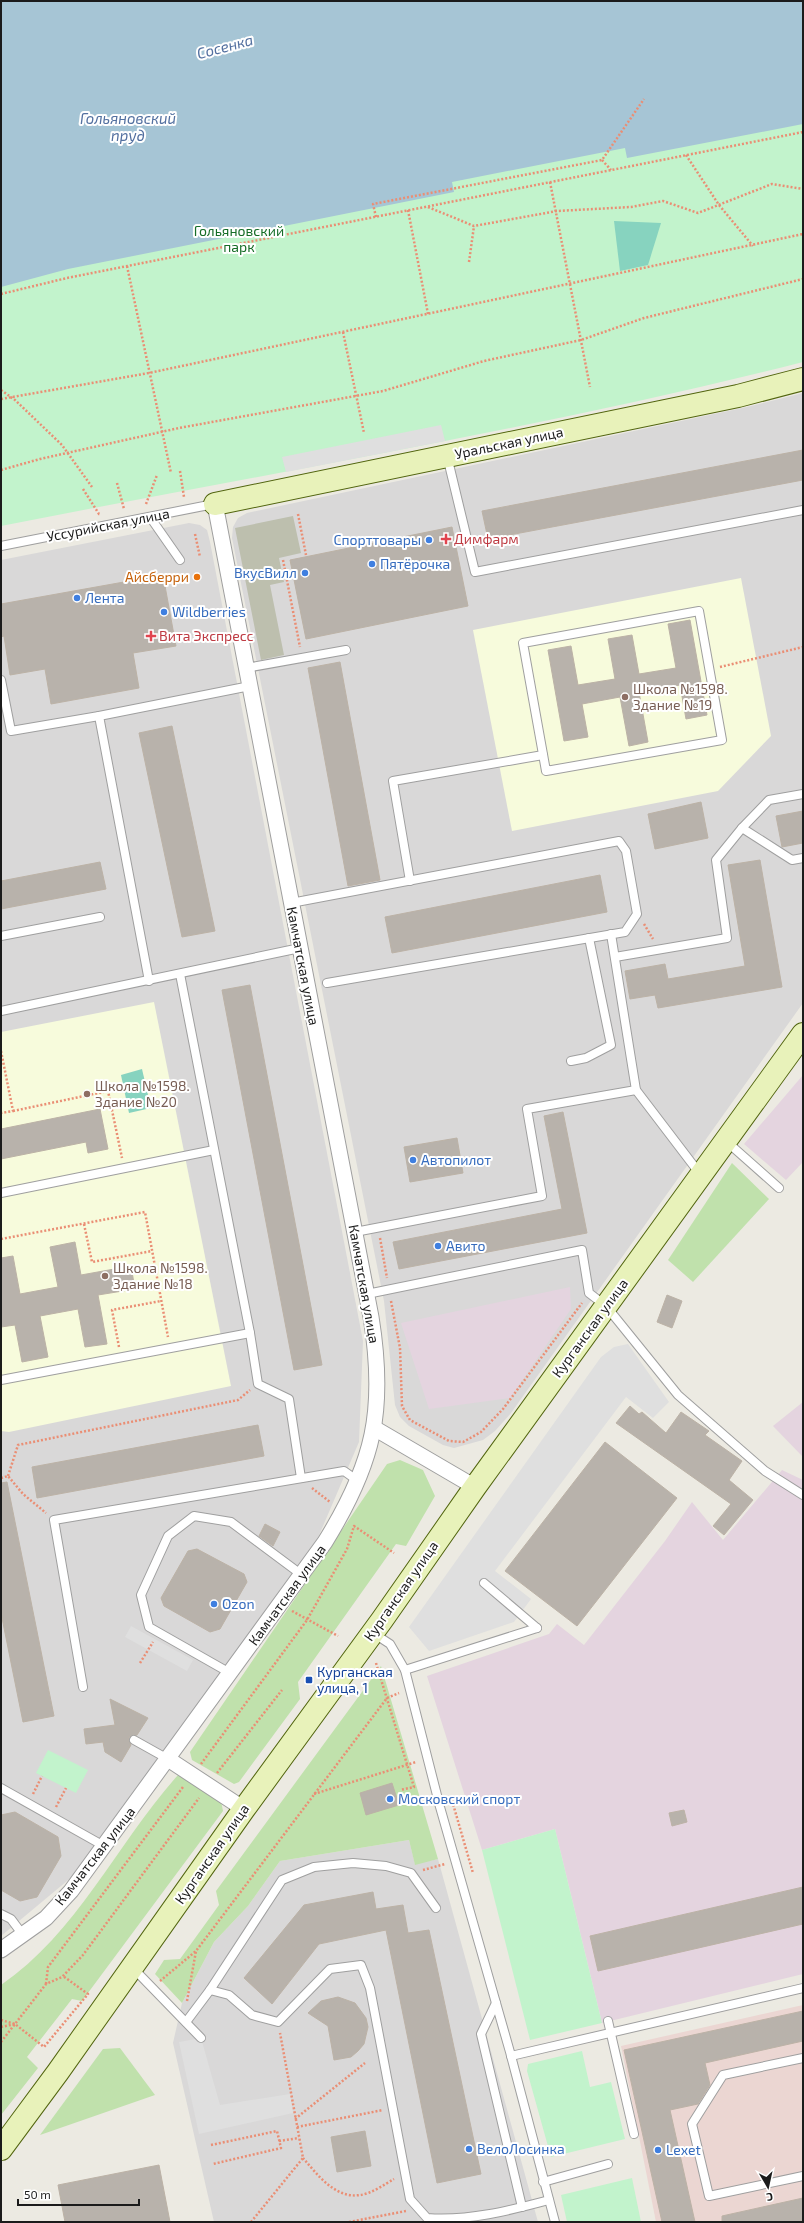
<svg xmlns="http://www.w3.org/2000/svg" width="804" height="2223" viewBox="0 0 804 2223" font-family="'Exo 2',sans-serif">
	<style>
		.residential { fill: #d9d8d8 }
		.commercial { fill: #ebd6d2 }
		.industrial { fill: #e4d4df }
		.education { fill: #f7fbdc }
		.construction { fill: #bdbfae }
		.grass { fill: #c0e1ac }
		.park { fill: #c2f3cc }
		.pitch { fill: #87d3bf }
		.parking { fill: #dfdfdf }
		.water { fill: #a6c5d5 }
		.building { fill: #b8b2ab; stroke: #bcb2a6 }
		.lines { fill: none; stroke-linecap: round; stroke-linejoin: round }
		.lane-casing { stroke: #9f9f9f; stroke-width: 10 }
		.street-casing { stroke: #9f9f9f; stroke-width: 17 }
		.secondary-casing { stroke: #52650f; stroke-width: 24 }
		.path { stroke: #ea8e74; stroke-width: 2.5; stroke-dasharray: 2 2; stroke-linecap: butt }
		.lane { stroke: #fff; stroke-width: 8 }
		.street { stroke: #fff; stroke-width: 15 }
		.secondary { stroke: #e8f2ba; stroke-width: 22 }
		.health-dot { fill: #e0444e; stroke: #fff; stroke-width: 1.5 }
		.shop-dot { fill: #3f7fe0; stroke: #fff; stroke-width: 1.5 }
		.food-dot { fill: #e8710a; stroke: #fff; stroke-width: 1.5 }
		.education-dot { fill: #8d6e63; stroke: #fff; stroke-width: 1.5 }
		.transit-dot { fill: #1a4fb4; stroke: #fff; stroke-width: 1.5 }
		.labels { text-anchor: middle; stroke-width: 4; stroke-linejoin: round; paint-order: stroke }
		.park-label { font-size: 14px; fill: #166d27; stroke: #fff }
		.street-label { font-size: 14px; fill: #1b1b1b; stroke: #fff }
		.health-label { font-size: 14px; fill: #be3a42; stroke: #fff; text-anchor: start }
		.shop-label { font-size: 14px; fill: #366cbe; stroke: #fff; text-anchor: start }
		.food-label { font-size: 14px; fill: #c56008; stroke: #fff; text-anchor: end }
		.education-label { font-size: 14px; fill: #785e54; stroke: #fff; text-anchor: start }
		.transit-label { font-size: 14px; fill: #164399; stroke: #fff; text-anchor: start }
		.water-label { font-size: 15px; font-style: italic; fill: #5370a0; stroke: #fff }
	</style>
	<rect width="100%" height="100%" fill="#eceae2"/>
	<!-- residential -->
	<g class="residential">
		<polygon points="803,393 803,1003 511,1413 495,1431 483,1440 454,1448 443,1445 409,1426 400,1417 395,1405 384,1301 232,538 233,527 238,518 247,513 747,407"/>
		<polygon points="189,523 200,525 207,530 210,542 363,1341 359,1442 317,1540 73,1876 1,1936 1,560"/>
		<polygon points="409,1840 415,1864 438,1859 538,2222 214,2222 173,2043 182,2003 214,1942 248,1906 280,1861"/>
	</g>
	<!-- commercial -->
	<polygon class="commercial" points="803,2005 803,2222 656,2222 621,2046"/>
	<!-- industrial -->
	<g class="industrial">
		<polygon points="803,1075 803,1162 786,1180 744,1144"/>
		<polygon points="570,1287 571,1309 510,1398 429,1409 401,1323"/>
		<polygon points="803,1402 803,1457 773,1426"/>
		<polygon points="782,1470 803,1480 803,1974 602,2023 555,1829 482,1850 427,1676 549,1634 557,1624 584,1645 665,1541 692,1502 723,1540"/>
	</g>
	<!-- education -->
	<g class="education">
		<polygon points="741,578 771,736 718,791 512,831 473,630"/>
		<polygon points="154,1002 231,1386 9,1432 1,1431 1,1032"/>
	</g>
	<!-- construction -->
	<polygon class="construction" points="293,516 301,553 279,558 284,582 270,585 284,655 261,660 235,528"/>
	<!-- grass -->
	<g class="grass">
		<polygon points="732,1163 769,1199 693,1282 668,1260"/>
		<polygon points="400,1460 423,1470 435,1496 406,1546 396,1544 298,1682 300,1699 239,1782 234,1784 192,1760 190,1752 387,1464"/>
		<polygon points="381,1666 438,1859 415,1865 409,1840 280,1861 248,1906 214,1942 182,2003 155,1974 164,1960 180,1959 219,1905 216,1891"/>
		<path d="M 178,1775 L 221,1801 L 223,1811 L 82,2001 L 72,1999 L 27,2057 L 38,2068 L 1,2115 L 1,1985 C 78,1932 117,1843 178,1775 Z"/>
		<polygon points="120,2048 155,2095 40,2135 103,2049"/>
	</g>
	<!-- park -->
	<g class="park">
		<path d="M 1,1 L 803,1 L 803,362 C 538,429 269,473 1,526 Z"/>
		<polygon points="48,1750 88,1770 76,1793 36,1773"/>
		<polygon points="555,1829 602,2023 530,2040 482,1850"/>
		<polygon points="582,2051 590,2087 611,2082 625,2139 551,2157 527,2071 528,2064"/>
		<polygon points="632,2178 641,2222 567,2222 561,2195"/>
	</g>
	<!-- pitch -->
	<g class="pitch">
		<polygon points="614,221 661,223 648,265 620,271"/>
		<polygon points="142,1069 151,1108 129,1113 121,1075"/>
	</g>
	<!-- parking -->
	<g class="parking">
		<polygon points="441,425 445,441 286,472 282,457"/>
		<polygon points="628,1344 669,1402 653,1418 626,1397 495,1571 531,1599 514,1622 429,1651 409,1627 601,1357 614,1347"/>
		<polygon points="131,1626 193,1660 187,1671 125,1637"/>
		<polygon points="201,2038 220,2105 290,2094 293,2113 199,2134 179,2042"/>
	</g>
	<!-- water -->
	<polygon class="water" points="1,1 803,1 803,124 627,158 625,148 452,182 454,192 68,269 1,287"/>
	<!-- building -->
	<g class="building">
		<polygon points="803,450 803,480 488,539 482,511"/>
		<polygon points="452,527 468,606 306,639 290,560"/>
		<polygon points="163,575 176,646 133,653 139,688 51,704 45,669 10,675 4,636 1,637 1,604"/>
		<polygon points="690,620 707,715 686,719 680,685 639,692 648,742 629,746 620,697 582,704 588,737 564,741 548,650 571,646 578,685 615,679 608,639 632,635 639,674 676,668 668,624"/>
		<polygon points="340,662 380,880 348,886 308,668"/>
		<polygon points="172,726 215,931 182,937 139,733"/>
		<polygon points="701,802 708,838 655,849 648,814"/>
		<polygon points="803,811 803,843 782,847 776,816"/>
		<polygon points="760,860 782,987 658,1008 655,995 630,999 625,971 665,964 668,979 745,966 728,865"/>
		<polygon points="100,862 106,889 1,909 1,881"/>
		<polygon points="600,875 607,912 392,953 385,917"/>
		<polygon points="250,985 322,1365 294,1370 222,990"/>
		<polygon points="100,1109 108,1149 88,1153 86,1142 1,1159 1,1129"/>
		<polygon points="563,1112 587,1233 399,1269 393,1242 562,1209 544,1116"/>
		<polygon points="457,1138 463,1173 410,1182 404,1147"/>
		<polygon points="75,1242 81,1275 131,1266 135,1289 98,1295 107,1344 85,1347 78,1309 40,1316 48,1357 22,1362 15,1325 1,1327 1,1258 13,1256 20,1294 58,1287 50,1247"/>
		<polygon points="667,1295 682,1301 672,1328 657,1322"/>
		<polygon points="630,1406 639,1414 642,1412 666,1433 681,1412 709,1431 705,1435 742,1461 729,1480 753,1500 724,1535 713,1526 731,1504 616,1423"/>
		<polygon points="258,1425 264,1456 37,1498 32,1467"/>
		<polygon points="605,1442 677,1498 577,1626 505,1571"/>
		<polygon points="7,1482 54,1716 23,1722 1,1613 1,1483"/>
		<polygon points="265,1524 280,1532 273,1546 259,1536"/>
		<polygon points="197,1549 244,1574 247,1582 220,1629 210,1632 164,1606 161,1598 188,1551"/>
		<polygon points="110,1699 148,1718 137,1735 129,1737 129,1740 131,1745 121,1762 105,1752 103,1742 86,1744 84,1729 115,1725"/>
		<polygon points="392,1783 399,1805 366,1815 360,1793"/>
		<polygon points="684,1810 687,1822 672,1826 669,1813"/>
		<polygon points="15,1812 58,1837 61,1856 37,1897 20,1901 1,1890 1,1815"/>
		<polygon points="803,1887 803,1924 598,1971 590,1936"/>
		<polygon points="373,1892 376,1909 403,1905 408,1933 429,1930 481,2174 437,2183 386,1930 319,1944 272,2004 244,1978 304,1905"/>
		<polygon points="338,1997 355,2003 366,2018 368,2027 364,2044 358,2051 351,2057 334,2060 328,2026 308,2013 321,2001"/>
		<polygon points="803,2011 803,2041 705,2063 710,2085 698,2104 670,2110 695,2222 662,2222 624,2050"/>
		<polygon points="365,2131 371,2166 337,2172 331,2137"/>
		<polygon points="159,2165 170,2222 65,2222 58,2185"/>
		<polygon points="803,2198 803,2222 722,2222 722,2216"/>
	</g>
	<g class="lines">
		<!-- lane casing -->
		<g class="lane-casing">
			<g id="lane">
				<polyline points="447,456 475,572 803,510"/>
				<polyline points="150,517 180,560"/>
				<polyline points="1,546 214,504"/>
				<polygon points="699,611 722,740 546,771 523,643"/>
				<polyline points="246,668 346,650"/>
				<polyline points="1,680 11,731 99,716"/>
				<polyline points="742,828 792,860 803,858"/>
				<polyline points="410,881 393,781 543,755"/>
				<polyline points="291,903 619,841 626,851 637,914 625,932 327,983"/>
				<polyline points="611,934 636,1090 700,1174"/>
				<polyline points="1,936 100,917"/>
				<polyline points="615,957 727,938 716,860 742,828 769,800 803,794"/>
				<polyline points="180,974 250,1333 258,1384 289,1399 301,1478"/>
				<polyline points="149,981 99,716 250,686"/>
				<polyline points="1,1011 300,948"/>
				<polyline points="571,1061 586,1058 611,1045 589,938"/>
				<polyline points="726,1141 779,1188"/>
				<polyline points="1,1193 214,1150"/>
				<polyline points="355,1232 542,1196 527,1109 636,1090"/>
				<polyline points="367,1294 582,1250 589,1293 606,1306 678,1395 765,1471 803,1495"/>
				<polyline points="1,1380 250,1333"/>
				<polyline points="484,1583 537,1628"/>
				<polyline points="373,1633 390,1644 405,1670 440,1807 510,2052 555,2222"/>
				<polyline points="405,1670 537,1628"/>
				<polyline points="230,1673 149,1627 141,1595 168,1536 194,1516 231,1522 302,1575"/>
				<polyline points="83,1687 54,1520 344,1471 358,1481"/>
				<polyline points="134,1740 168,1759"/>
				<polyline points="1,1788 104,1846"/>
				<polyline points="1,1914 11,1919 23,1935"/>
				<polyline points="133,1968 201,2038"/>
				<path d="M 210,1990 L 229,1995 L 252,2015 L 278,2022 L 330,1969 L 361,1965 L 370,1988 L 410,2199 L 427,2218 C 469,2221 508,2211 549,2200"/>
				<polyline points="496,2003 481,2034 522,2207"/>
				<polyline points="608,2021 634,2134"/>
				<polyline points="186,2022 210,1990 282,1880 314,1867 353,1863 386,1866 411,1873 436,1908"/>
				<polyline points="511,2056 803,1988"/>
				<polyline points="803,2058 723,2075 692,2124 709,2196 803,2176"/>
				<polyline points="543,2182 608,2164"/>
			</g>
		</g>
		<!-- street casing -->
		<g class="street-casing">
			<g id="street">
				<polyline points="374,1428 475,1487"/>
				<polyline points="168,1759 244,1809"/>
				<path d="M 1,1950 L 46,1918 L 71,1891 L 325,1542 C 374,1463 386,1410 371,1317 L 215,504"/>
			</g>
		</g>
		<!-- secondary casing -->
		<g class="secondary-casing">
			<g id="secondary">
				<polyline points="215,504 738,396 803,379"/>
				<polyline points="1,2149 58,2072 244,1809 382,1620 475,1487 803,1034"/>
			</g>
		</g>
		<!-- path -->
		<g class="path">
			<polyline points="686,155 719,205 753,246"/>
			<polyline points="602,160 611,170"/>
			<polyline points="550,182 590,387"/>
			<polyline points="428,207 474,226 557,211 631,207 663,201 698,213 772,184 803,189"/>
			<polyline points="408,210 428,314"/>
			<polyline points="376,217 373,204 602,160 644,99"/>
			<polyline points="469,262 474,226"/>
			<polyline points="127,266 171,473"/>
			<polyline points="1,294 67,278 803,132"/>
			<polyline points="343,332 364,433"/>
			<polyline points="1,390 15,400 62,445 92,487"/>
			<polyline points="1,399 149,373 803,234"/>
			<polyline points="1,470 40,459 179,428 383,391 484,361 581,340 644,318 803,279"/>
			<polyline points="180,471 184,497"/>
			<polyline points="117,483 124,509"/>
			<polyline points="83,489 99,514 101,514"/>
			<polyline points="146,504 157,475"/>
			<polyline points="298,514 306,555"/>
			<polyline points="195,534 200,557"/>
			<polyline points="283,560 300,647"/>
			<polyline points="720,667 803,647"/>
			<polyline points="644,924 653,939"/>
			<polyline points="1,1051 13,1111 1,1113"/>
			<polyline points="13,1111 108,1091 122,1158"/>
			<polyline points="84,1224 92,1262 152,1251"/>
			<polyline points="380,1238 387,1278"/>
			<polyline points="1,1239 145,1212 168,1337"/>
			<polyline points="391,1301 400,1348 402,1406 410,1420 449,1441 463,1442 481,1432 503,1409 582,1303"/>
			<polyline points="119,1347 112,1310 161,1301"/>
			<polyline points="8,1476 18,1445 238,1400 250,1390"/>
			<polyline points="1,1478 8,1476 23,1494 46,1513"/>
			<polyline points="312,1488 330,1502"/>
			<polyline points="292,1611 338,1636"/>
			<polyline points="140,1663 153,1642"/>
			<polyline points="376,1663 414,1787 400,1790"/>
			<polyline points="201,1764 307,1620 347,1549 354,1526 394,1553"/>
			<polyline points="217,1773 282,1690"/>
			<polyline points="33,1794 42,1776"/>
			<polyline points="314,1794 416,1762"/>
			<polyline points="451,1797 473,1873"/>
			<polyline points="56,1807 66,1788"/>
			<polyline points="423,1870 445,1864"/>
			<polyline points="160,1981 196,1951 387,1698 399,1693"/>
			<polyline points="46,1984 48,1967 183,1787"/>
			<polyline points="187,2001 196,1951"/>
			<polyline points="1,2020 15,2024 44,2047 88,1994 63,1976"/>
			<polyline points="1,2027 15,2024"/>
			<polyline points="1,2042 46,1984 62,1977 83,1955 199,1798"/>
			<polyline points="295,2119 365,2063"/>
			<polyline points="297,2127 383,2110"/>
			<polyline points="279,2141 299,2138"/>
			<polyline points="211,2145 277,2131 281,2148 213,2164"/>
			<path d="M 303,2158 C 317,2174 335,2199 360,2195 C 371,2194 385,2184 394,2179"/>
			<polyline points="251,2222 303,2158 280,2033"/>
			<polyline points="349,2222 406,2211"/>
		</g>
		<!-- lane -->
		<use href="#lane" class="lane"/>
		<!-- street -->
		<use href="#street" class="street"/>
		<!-- secondary -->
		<use href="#secondary" class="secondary"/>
	</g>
	<!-- markers -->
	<g class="health-dot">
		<path d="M444 533h4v4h4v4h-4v4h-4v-4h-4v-4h4z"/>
		<path d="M149 630h4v4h4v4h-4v4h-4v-4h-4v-4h4z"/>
	</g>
	<g class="shop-dot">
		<circle cx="429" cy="540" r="4"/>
		<circle cx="372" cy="564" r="4"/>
		<circle cx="305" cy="573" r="4"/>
		<circle cx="77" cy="598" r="4"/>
		<circle cx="164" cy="612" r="4"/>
		<circle cx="413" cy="1160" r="4"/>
		<circle cx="438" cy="1246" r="4"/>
		<circle cx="214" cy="1604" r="4"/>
		<circle cx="390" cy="1799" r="4"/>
		<circle cx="469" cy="2149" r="4"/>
		<circle cx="658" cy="2150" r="4"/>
	</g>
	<circle class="food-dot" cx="197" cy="577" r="4"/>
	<g class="education-dot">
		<circle cx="625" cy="697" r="4"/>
		<circle cx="87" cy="1094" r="4"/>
		<circle cx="105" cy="1276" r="4"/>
	</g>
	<rect class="transit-dot" x="305" y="1676" width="8" height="8" rx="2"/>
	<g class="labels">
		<!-- park labels -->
		<g class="park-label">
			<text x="239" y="236">Гольяновcкий<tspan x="239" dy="16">парк</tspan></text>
		</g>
		<!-- street labels -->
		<g class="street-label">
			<text transform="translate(509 443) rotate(-12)" y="5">Уральская улица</text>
			<text transform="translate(108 525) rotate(-11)" y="5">Уссурийская улица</text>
			<text transform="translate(303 966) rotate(79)" y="5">Камчатская улица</text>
			<text transform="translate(364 1284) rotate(80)" y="5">Камчатская улица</text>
			<text transform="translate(590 1328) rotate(-54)" y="5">Курганская улица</text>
			<text transform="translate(401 1591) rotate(-55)" y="5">Курганская улица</text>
			<text transform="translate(287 1595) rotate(-54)" y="5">Камчатская улица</text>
			<text transform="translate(212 1854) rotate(-55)" y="5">Курганская улица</text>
			<text transform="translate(95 1856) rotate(-52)" y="5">Камчатская улица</text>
		</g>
		<!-- health labels -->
		<g class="health-label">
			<text x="454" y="544">Димфарм</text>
			<text x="159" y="641">Вита Экспресс</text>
		</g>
		<!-- shop labels -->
		<g class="shop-label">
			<text x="421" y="545" text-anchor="end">Спорттовары</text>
			<text x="380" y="569">Пятёрочка</text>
			<text x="297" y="578" text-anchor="end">ВкусВилл</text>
			<text x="85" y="603">Лента</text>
			<text x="172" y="617">Wildberries</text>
			<text x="421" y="1165">Автопилот</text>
			<text x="446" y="1251">Авито</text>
			<text x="222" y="1609">Ozon</text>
			<text x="398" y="1804">Московский спорт</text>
			<text x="477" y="2154">ВелоЛосинка</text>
			<text x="666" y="2155">Lexet</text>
		</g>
		<!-- food labels -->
		<g class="food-label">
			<text x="189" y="582">Айсберри</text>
		</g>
		<!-- education labels -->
		<g class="education-label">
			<text x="633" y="694">Школа №1598.<tspan x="633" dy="16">Здание №19</tspan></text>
			<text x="95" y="1091">Школа №1598.<tspan x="95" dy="16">Здание №20</tspan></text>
			<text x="113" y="1273">Школа №1598.<tspan x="113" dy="16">Здание №18</tspan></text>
		</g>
		<!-- transit labels -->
		<g class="transit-label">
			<text x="317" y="1677">Курганская<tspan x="317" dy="16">улица, 1</tspan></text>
		</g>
		<!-- water labels -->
		<g class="water-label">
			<text transform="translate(225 47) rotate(-15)" y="5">Сосенка</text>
			<text x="128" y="124">Гольяновский<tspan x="128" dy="17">пруд</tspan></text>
		</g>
	</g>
	<!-- border -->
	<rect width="804" height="2223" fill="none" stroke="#1b1b1b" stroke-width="4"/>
	<!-- north arrow -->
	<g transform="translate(768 2187) rotate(171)" stroke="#ffffff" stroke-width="3" paint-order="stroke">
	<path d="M0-3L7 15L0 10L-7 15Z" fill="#1b1b1b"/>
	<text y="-6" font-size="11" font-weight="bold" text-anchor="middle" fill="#1b1b1b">С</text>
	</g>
	<!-- scale -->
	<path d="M18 2199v6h121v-6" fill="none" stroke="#1b1b1b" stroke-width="2"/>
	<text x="24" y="2199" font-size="12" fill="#1b1b1b" stroke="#ffffff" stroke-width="3" paint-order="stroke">50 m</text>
</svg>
